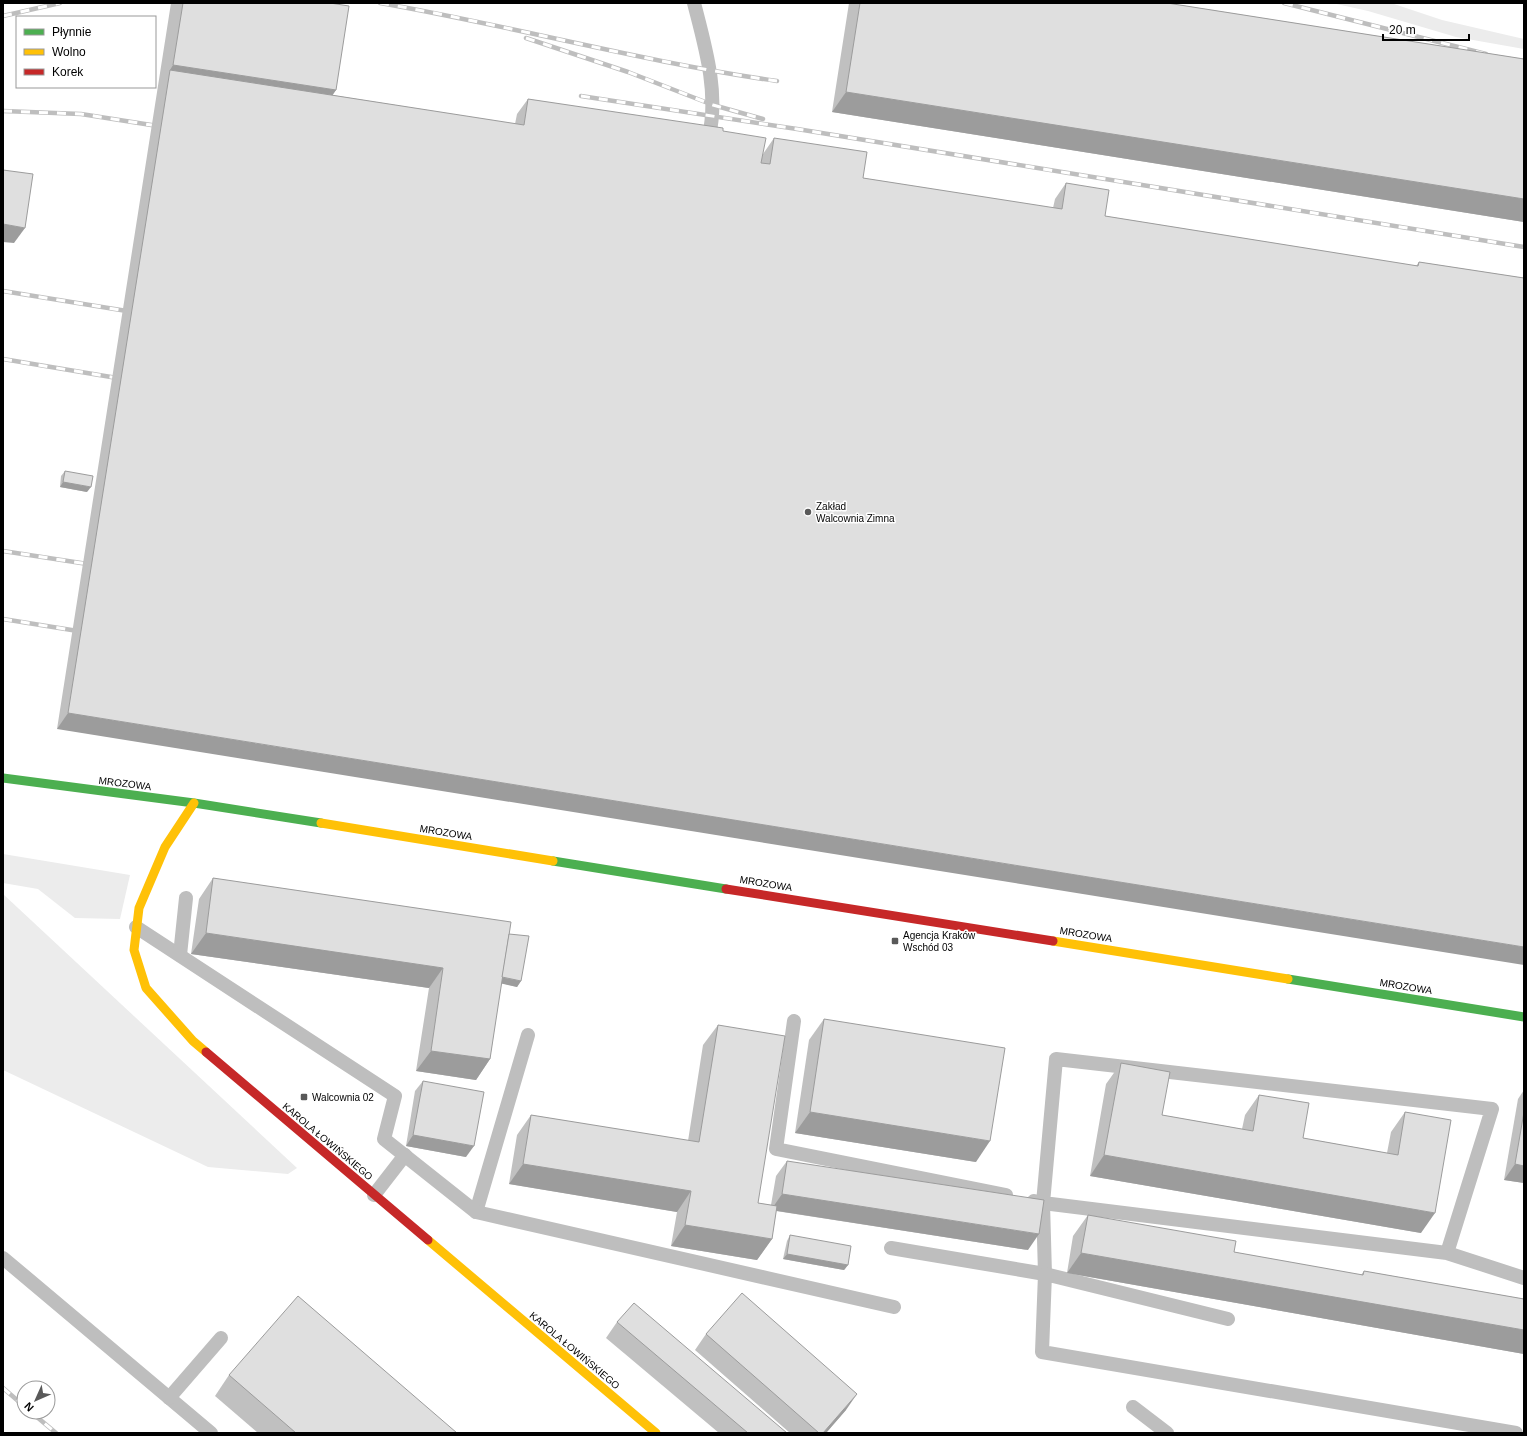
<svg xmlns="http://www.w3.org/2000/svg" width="1527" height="1436" viewBox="0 0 1527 1436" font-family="Arial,sans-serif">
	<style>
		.green { fill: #ececec }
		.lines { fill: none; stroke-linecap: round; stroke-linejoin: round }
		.lane { stroke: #bebebe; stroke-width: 14 }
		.fast { stroke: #4caf50; stroke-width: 9 }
		.slow { stroke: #ffc107; stroke-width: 9 }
		.jam { stroke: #c62828; stroke-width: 9 }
		.rail-casing { stroke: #bebebe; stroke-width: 4.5 }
		.rail { stroke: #fff; stroke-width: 3; stroke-dasharray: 9; stroke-linecap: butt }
		.wall { fill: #c0c0c0 }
		.shaded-wall { fill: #9c9c9c }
		.building { fill: #dfdfdf; stroke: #9c9c9c }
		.poi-dot { fill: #595959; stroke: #fff; stroke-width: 1.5 }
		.labels { text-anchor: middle; stroke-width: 3; stroke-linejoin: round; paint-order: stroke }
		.poi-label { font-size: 10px; fill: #000; stroke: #fff; text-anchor: start }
		.street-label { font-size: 10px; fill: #000; stroke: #fff }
	</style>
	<rect width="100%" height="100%" fill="#fff"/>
	<!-- green -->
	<g class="green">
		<polygon points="1332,3 1391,3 1442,20 1524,39 1524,49 1456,37 1368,11"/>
		<polygon points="3,854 130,875 120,919 75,918 38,889 3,883"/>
		<polygon points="3,894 297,1168 288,1174 208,1167 3,1070"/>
	</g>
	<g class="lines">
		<!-- lane -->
		<g class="lane">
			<path d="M 694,3 C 705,46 719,92 709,136"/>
			<polyline points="136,927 395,1096 384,1139 476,1212 528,1035"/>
			<polyline points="180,955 186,898"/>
			<polyline points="794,1021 776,1149 1006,1195"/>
			<polyline points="374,1195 405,1155"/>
			<polyline points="476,1212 894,1307"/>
			<polyline points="891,1248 1045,1274 1043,1203 1034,1201"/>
			<polyline points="1447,1253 1492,1109 1056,1059 1043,1203 1447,1253 1524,1278"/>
			<polyline points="3,1258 211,1433"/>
			<polyline points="1228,1319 1045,1274 1042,1352 1516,1433"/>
			<polyline points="169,1398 221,1338"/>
			<polyline points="1133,1407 1167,1433"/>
		</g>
		<!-- fast -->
		<g class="fast">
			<polyline points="3,778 194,803 321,823"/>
			<polyline points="553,861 726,889"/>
			<polyline points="1288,979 1524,1017"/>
		</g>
		<!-- slow -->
		<g class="slow">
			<polyline points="194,803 165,847 139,908 134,950 146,988 193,1041 206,1052"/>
			<polyline points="321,823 553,861"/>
			<polyline points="1053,941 1288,979"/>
			<polyline points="428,1240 656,1433"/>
		</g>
		<!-- jam -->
		<g class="jam">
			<polyline points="726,889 1053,941"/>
			<polyline points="206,1052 428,1240"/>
		</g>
		<!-- rail casing -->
		<g class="rail-casing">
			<g id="rail">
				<path d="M 380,3 C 513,26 643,62 777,81"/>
				<polyline points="1284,3 1486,54"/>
				<polyline points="3,16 60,3"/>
				<polyline points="526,38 628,72 713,105 763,119"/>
				<polyline points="581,96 797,129 1524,247"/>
				<polyline points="3,111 81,114 164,127"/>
				<polyline points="3,291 133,312"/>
				<polyline points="3,359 123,379"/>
				<polyline points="3,551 94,565"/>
				<polyline points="3,619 84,632"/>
				<polyline points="3,1388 24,1406"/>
				<polyline points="31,1412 56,1433"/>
			</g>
		</g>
		<!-- rail -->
		<use href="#rail" class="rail"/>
	</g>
	<!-- wall -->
	<g class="wall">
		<polygon points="171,3 330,3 336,90 332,95 515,124 517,114 528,99 723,131 763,154 774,138 863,178 1053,208 1055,199 1066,183 1105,216 1416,266 1419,262 1524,278 57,729"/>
		<polygon points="849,3 1167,3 1524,59 1524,222 832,112"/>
		<polygon points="65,471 87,492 60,487 61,476"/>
		<polygon points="213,878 509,934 521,981 517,987 501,983 490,1059 476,1080 416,1071 429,988 191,954 199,899"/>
		<polygon points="824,1019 976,1162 795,1133 809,1040"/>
		<polygon points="718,1025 758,1203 771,1205 776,1176 787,1161 1028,1250 776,1211 772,1239 757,1260 671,1246 677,1212 509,1184 517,1135 531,1115 688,1141 703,1045"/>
		<polygon points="1121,1063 1162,1115 1242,1129 1245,1115 1259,1095 1303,1138 1387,1153 1391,1132 1405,1112 1421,1233 1090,1176 1106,1084"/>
		<polygon points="423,1081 466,1157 406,1146 415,1091"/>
		<polygon points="1524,1090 1524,1183 1504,1180 1518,1099"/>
		<polygon points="1088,1215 1234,1252 1361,1275 1364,1271 1524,1299 1524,1354 1067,1273 1073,1236"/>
		<polygon points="790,1235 848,1265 844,1270 783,1259 787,1241"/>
		<polygon points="617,1322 787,1433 719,1433 606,1338"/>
		<polygon points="706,1334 846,1410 826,1433 790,1433 695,1350"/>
		<polygon points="229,1375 457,1433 258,1433 215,1396"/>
	</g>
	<!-- shaded-wall -->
	<g class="shaded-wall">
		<polygon points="173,65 336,90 322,111 170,70"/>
		<polygon points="846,92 1524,199 1524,222 832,112"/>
		<polygon points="3,224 25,228 14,243 3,242"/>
		<polygon points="63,482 91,487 87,492 60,487"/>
		<polygon points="68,713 1524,947 1524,965 57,729"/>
		<polygon points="206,933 443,968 429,988 191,954"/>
		<polygon points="499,977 521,981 517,987 495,982"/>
		<polygon points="431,1051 490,1059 476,1080 416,1071"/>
		<polygon points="810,1112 990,1141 976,1162 795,1133"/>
		<polygon points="413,1135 474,1146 466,1157 406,1146"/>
		<polygon points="1104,1155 1435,1213 1421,1233 1090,1176"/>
		<polygon points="523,1164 691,1191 677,1212 509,1184"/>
		<polygon points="1515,1164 1524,1166 1524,1183 1504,1180"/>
		<polygon points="782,1194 1039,1234 1028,1250 771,1210"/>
		<polygon points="685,1225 772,1239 757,1260 671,1246"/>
		<polygon points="1081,1253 1524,1330 1524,1354 1067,1273"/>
		<polygon points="787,1254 848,1265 844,1270 783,1259"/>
		<polygon points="857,1394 846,1410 826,1433 823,1433"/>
	</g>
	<!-- building -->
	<g class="building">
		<polygon points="183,3 330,3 349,6 336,90 173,65"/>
		<polygon points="860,3 1167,3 1524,59 1524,199 846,92"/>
		<polygon points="170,70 524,125 528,99 723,128 723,131 766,138 761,163 770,164 774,138 867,152 863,178 1062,209 1066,183 1109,190 1105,216 1418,266 1419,262 1524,278 1524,947 68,713"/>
		<polygon points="3,170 33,174 25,228 3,224"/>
		<polygon points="65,471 93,476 91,487 63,482"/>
		<polygon points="213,878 511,922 490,1059 431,1051 443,968 206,933"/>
		<polygon points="509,934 529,936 521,981 502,977"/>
		<polygon points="824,1019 1005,1048 990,1141 810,1112"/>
		<polygon points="718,1025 785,1036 758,1203 777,1206 772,1239 685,1225 691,1191 523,1164 531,1115 699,1142"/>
		<polygon points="1121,1063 1170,1072 1162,1115 1253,1131 1259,1095 1309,1103 1303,1138 1398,1155 1405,1112 1451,1120 1435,1213 1104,1155"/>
		<polygon points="423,1081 484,1092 474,1146 413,1135"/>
		<polygon points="1524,1112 1524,1166 1515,1164"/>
		<polygon points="787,1161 1044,1200 1039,1234 782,1194"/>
		<polygon points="1088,1215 1236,1241 1234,1252 1363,1275 1364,1271 1524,1299 1524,1330 1081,1253"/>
		<polygon points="790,1235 851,1246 848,1265 787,1254"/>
		<polygon points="742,1293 857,1394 823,1433 819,1433 706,1334"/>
		<polygon points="298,1296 457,1433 296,1433 229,1375"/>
		<polygon points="634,1303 787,1433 748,1433 617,1322"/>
	</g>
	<!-- markers -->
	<g class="poi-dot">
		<circle cx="808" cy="512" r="4"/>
		<rect x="891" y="937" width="8" height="8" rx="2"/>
		<rect x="300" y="1093" width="8" height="8" rx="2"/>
	</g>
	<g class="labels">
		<!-- poi labels -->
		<g class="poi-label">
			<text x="816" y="510">Zakład<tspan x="816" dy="12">Walcownia Zimna</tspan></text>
			<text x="903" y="939">Agencja Kraków<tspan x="903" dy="12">Wschód 03</tspan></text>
			<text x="312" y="1101">Walcownia 02</text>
		</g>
		<!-- street labels -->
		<g class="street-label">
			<text transform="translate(125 783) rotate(7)" y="4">MROZOWA</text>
			<text transform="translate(446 832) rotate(9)" y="4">MROZOWA</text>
			<text transform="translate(766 883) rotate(9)" y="4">MROZOWA</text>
			<text transform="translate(1086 934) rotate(9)" y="4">MROZOWA</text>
			<text transform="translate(1406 986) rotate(9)" y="4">MROZOWA</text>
			<text transform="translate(328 1141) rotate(40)" y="4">KAROLA ŁOWIŃSKIEGO</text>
			<text transform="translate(575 1350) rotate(40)" y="4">KAROLA ŁOWIŃSKIEGO</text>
		</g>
	</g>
	<!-- border -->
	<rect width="1527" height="1436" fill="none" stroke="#000000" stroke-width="8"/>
	<!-- legend -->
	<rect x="16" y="16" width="140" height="72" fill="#ffffff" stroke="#999999"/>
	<rect x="24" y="29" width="20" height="6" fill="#4caf50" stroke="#999999"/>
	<text x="52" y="36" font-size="12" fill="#000000">Płynnie</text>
	<rect x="24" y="49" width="20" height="6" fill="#ffc107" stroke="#999999"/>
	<text x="52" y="56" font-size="12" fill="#000000">Wolno</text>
	<rect x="24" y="69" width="20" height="6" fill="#c62828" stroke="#999999"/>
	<text x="52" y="76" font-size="12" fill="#000000">Korek</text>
	<!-- north arrow -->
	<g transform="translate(36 1400) rotate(225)"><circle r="19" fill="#ffffff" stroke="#999999"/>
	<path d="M0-3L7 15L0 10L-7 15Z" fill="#595959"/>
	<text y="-6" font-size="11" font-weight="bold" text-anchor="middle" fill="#000000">N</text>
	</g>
	<!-- scale -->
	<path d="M1383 34v6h86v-6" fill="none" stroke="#000000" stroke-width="2"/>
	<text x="1389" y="34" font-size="12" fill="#000000" stroke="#ffffff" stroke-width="3" paint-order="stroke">20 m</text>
</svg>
